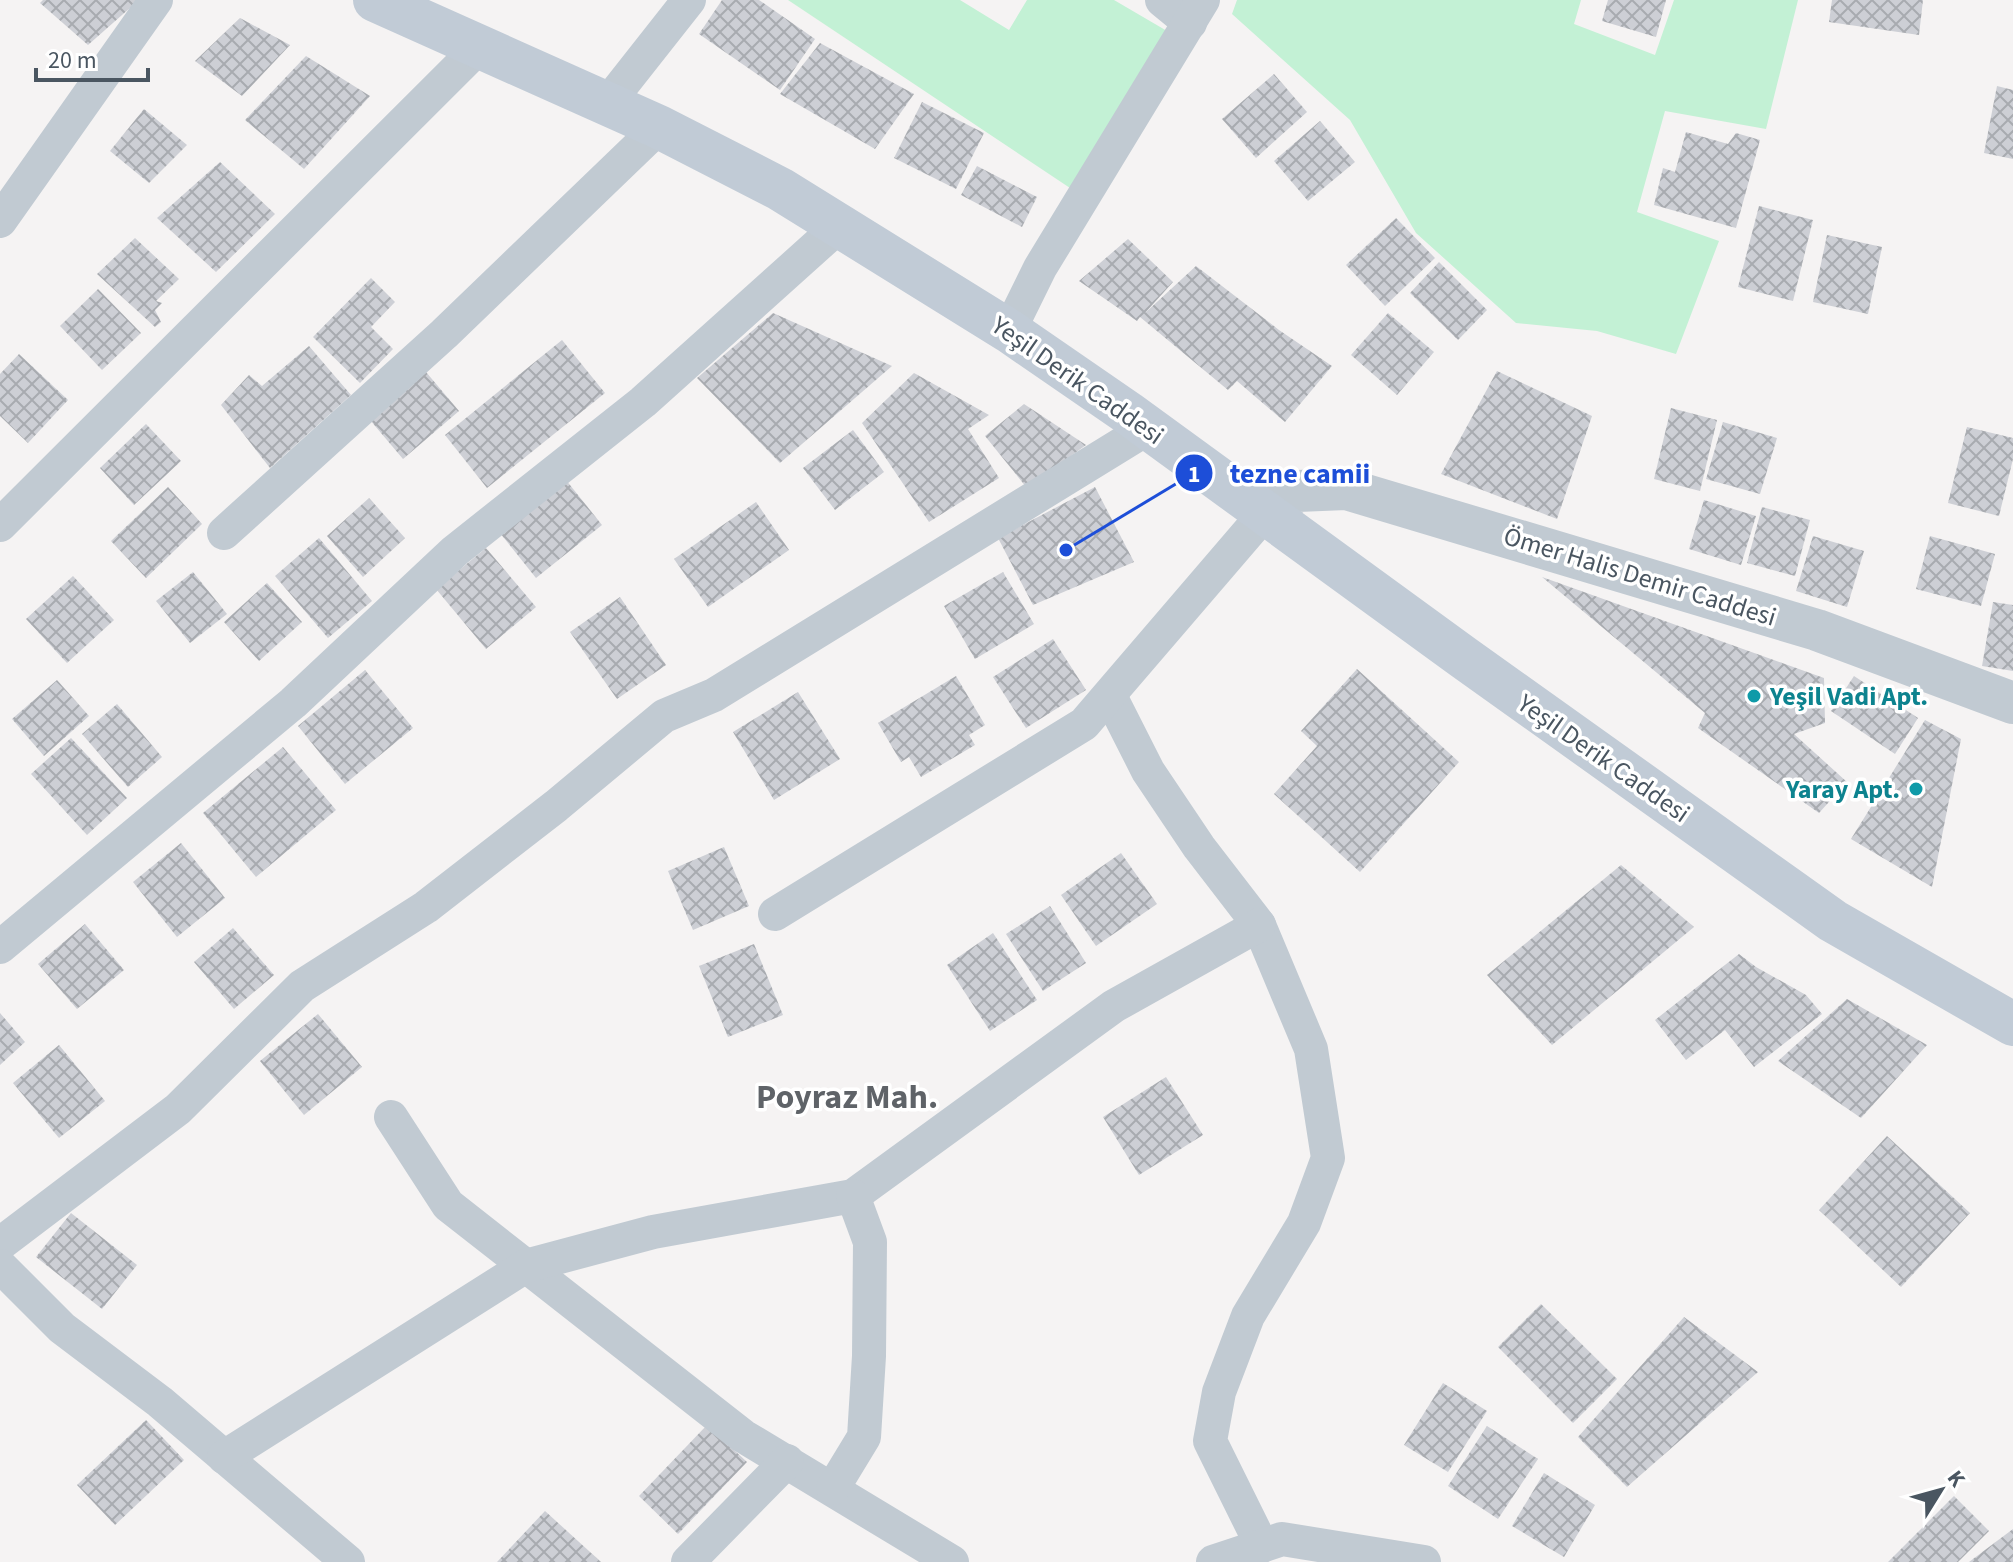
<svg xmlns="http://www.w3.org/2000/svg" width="2013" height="1562" viewBox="0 0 2013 1562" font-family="'Source Sans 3',sans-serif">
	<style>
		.green { fill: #c3f1d5 }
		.building { fill: url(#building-cross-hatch) }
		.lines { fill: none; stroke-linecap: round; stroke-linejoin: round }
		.minor { stroke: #c1cad2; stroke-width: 34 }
		.tertiary { stroke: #c1cad2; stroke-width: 42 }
		.secondary { stroke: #c1cbd6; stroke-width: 44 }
		.culture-dot { fill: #0f9aa8; stroke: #fff; stroke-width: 3 }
		.labels { text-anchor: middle; stroke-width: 7; stroke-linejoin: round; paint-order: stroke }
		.street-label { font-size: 26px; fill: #4a5661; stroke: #fff }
		.culture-label { font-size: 26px; font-weight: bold; fill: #0d838f; stroke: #fff; text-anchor: start }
		.district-label { font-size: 34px; font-weight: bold; fill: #5f6368; stroke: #fff }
		.leader { fill: none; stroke: #1d4ed8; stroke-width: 3 }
		.callout-dot { fill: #1d4ed8; stroke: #fff; stroke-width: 3 }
		.mark-label { font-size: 24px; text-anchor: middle; font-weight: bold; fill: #fff }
		.callout-label { font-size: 28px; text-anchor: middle; font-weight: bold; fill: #1d4ed8; stroke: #fff; stroke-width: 7; stroke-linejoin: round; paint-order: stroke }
	</style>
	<defs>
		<pattern id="building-cross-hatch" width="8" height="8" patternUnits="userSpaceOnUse" patternTransform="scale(2)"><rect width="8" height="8" fill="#cdcfd5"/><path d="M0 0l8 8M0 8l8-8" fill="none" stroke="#a8abb0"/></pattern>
	</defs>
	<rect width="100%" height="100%" fill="#f5f3f3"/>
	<!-- green -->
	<g class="green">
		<polygon points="788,0 960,0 1009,30 1027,0 1114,0 1167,31 1070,188"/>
		<polygon points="1237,0 1581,0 1574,24 1655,55 1674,0 1798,0 1766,129 1665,111 1637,212 1719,241 1676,354 1597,331 1516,323 1416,233 1350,120 1232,14"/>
	</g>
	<!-- building -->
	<g class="building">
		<polygon points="43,0 139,0 88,45 40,3"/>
		<polygon points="722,0 759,0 815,39 780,90 699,34"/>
		<polygon points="1608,0 1666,0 1656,37 1602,21"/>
		<polygon points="1832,0 1923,0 1919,35 1829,22"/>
		<polygon points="240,18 290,45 242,96 195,61"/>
		<polygon points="820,43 914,94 875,149 780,94"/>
		<polygon points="306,56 370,96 304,169 245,120"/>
		<polygon points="1274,74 1307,112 1256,158 1222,119"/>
		<polygon points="1997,86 2013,90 2013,159 1984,153"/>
		<polygon points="922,102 984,133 956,189 894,158"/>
		<polygon points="144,109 187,145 149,183 110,151"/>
		<polygon points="1320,121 1355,162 1308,201 1274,161"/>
		<polygon points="1686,132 1728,144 1736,133 1760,140 1736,228 1654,205 1663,168 1675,172"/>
		<polygon points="220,162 275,214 216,272 157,218"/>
		<polygon points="977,166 1037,197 1022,227 961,195"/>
		<polygon points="1759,206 1813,220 1793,301 1738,287"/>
		<polygon points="1396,218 1435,258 1385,306 1346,265"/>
		<polygon points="1827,235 1882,247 1868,314 1813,302"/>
		<polygon points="135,238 179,279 156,301 162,303 155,310 161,322 155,327 97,274"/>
		<polygon points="1128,239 1173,282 1145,313 1196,266 1279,330 1332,366 1285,422 1237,381 1228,390 1140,317 1137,321 1079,281"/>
		<polygon points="1439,262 1487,310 1458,340 1410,293"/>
		<polygon points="371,278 395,302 371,327 393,349 360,383 313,337"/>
		<polygon points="98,289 141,333 102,370 60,326"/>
		<polygon points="773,313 892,366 780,463 697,378"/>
		<polygon points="1388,313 1434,352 1397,395 1351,355"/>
		<polygon points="562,340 605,393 487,488 445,435"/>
		<polygon points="309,346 351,395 270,468 221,405 249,375 262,386"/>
		<polygon points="19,354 68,400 28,443 0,416 0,374"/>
		<polygon points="1497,371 1592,416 1557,519 1441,474"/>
		<polygon points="426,372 459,411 403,459 370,420"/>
		<polygon points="914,373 989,415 968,429 999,478 929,522 862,423"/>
		<polygon points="1024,404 1086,445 1027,488 985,436"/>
		<polygon points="1671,408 1717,420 1700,491 1654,479"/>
		<polygon points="1723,422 1777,438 1760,494 1706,479"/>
		<polygon points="146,424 181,461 134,505 100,468"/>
		<polygon points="1967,427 2013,438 2013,459 1999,516 1948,503"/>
		<polygon points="853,430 884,472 835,510 803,468"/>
		<polygon points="566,480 602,525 536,578 500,533"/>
		<polygon points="168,487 202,524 146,578 111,541"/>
		<polygon points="1095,487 1134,562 1033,605 998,538"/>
		<polygon points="369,498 405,538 363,577 327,536"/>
		<polygon points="1704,500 1756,516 1741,565 1689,549"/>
		<polygon points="756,502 789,550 708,607 674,559"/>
		<polygon points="1762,507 1810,520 1795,576 1747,563"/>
		<polygon points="1813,536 1864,551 1847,607 1796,591"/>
		<polygon points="1930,536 1995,554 1981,606 1916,589"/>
		<polygon points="319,538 372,601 328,638 275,576"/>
		<polygon points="486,548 536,607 486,649 436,589"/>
		<polygon points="193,572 227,614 190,643 156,601"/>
		<polygon points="1003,572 1034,624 975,659 944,606"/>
		<polygon points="73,576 114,620 67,663 26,619"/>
		<polygon points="1542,577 1824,678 1825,723 1794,734 1847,782 1819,813 1698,728 1705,713"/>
		<polygon points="267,583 302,622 259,661 224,622"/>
		<polygon points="620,597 666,665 617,699 570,632"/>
		<polygon points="1993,602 2013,605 2013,671 1982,666"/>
		<polygon points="1053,639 1086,690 1026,728 993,677"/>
		<polygon points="1357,669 1459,762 1360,872 1274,794 1317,746 1301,731"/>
		<polygon points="365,670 413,728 345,784 298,726"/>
		<polygon points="956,676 985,725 969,735 975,745 921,777 909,757 901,762 878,723"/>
		<polygon points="1854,676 1918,718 1895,754 1831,711"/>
		<polygon points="57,680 89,716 44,756 12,719"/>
		<polygon points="798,692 840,759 774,800 733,732"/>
		<polygon points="117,704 162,757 128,787 82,734"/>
		<polygon points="1925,720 1961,739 1932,887 1851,839"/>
		<polygon points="71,738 127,798 87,835 31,774"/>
		<polygon points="283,747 336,810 256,877 203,813"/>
		<polygon points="181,843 225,898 177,937 133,882"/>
		<polygon points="724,847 749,906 693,930 668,871"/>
		<polygon points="1121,853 1157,904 1096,946 1061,895"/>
		<polygon points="1621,865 1694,927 1552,1045 1487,975"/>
		<polygon points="1050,906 1086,963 1043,991 1006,934"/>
		<polygon points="85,924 124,970 77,1009 38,964"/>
		<polygon points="233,928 274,975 234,1009 194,962"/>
		<polygon points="993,933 1037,1000 990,1031 947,965"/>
		<polygon points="754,944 783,1015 728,1037 699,966"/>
		<polygon points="1739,954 1756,967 1806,995 1822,1014 1754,1067 1725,1030 1686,1060 1655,1020"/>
		<polygon points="1847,999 1927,1045 1861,1118 1778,1061"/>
		<polygon points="0,1013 25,1042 0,1065"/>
		<polygon points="318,1014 362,1067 304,1115 260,1061"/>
		<polygon points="59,1045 105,1101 59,1138 13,1083"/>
		<polygon points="1166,1077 1203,1135 1139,1175 1103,1117"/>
		<polygon points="1887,1136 1970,1213 1901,1287 1819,1210"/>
		<polygon points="71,1213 137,1265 102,1309 36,1257"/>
		<polygon points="1541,1304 1617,1379 1573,1423 1498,1347"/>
		<polygon points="1684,1317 1758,1372 1627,1487 1578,1437"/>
		<polygon points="1443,1383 1487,1411 1448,1472 1404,1445"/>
		<polygon points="146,1420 184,1460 115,1525 77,1485"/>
		<polygon points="707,1425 747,1462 678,1534 639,1496"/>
		<polygon points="1487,1426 1538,1459 1498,1519 1448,1486"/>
		<polygon points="1544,1473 1595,1505 1564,1557 1512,1526"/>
		<polygon points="1954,1496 1989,1531 1958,1562 1888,1562"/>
		<polygon points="545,1511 601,1562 497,1562"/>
		<polygon points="2013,1529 2013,1562 1969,1562"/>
	</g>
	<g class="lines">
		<!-- minor -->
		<g class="minor">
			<polyline points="1162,0 1190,23"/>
			<polyline points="607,104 689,0"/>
			<polyline points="0,221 156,0"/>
			<polyline points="1009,331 1040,268 1203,0"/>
			<polyline points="0,525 479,47"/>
			<polyline points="224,533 444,334 659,127"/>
			<polyline points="1110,696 1148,771 1199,847 1259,925 1311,1049 1328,1158 1304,1223 1248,1316 1219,1392 1210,1441 1262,1546"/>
			<polyline points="775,914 1084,724 1265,513"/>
			<polyline points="0,947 293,703 455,551 643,402 839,226"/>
			<polyline points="391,1117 448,1205 743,1436 952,1562"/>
			<polyline points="0,1244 178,1109 302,986 426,907 556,806 664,716 714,695 1148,428"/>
			<polyline points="0,1266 62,1328 160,1402 348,1562"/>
			<polyline points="224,1457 526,1266 653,1232 853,1196 1114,1006 1259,925"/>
			<polyline points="833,1488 864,1437 869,1356 870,1242 853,1196"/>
			<polyline points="688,1562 787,1461"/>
			<polyline points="1213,1562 1282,1539 1424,1562"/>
		</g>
		<!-- tertiary -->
		<polyline class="tertiary" points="1265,513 1297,491 1346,489 1817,630 2013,703"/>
		<!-- secondary -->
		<polyline class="secondary" points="375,0 659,127 780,189 1009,331 1128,413 1463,657 1833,921 2013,1024"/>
	</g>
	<!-- markers -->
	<g class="culture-dot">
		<circle cx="1754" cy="696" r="8"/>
		<circle cx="1916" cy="789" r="8"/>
	</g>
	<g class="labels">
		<!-- street labels -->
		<g class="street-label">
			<text transform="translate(1078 380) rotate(35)" y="9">Yeşil Derik Caddesi</text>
			<text transform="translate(1640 576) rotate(17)" y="9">Ömer Halis Demir Caddesi</text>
			<text transform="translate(1604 758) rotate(35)" y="9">Yeşil Derik Caddesi</text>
		</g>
		<!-- culture labels -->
		<g class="culture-label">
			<text x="1770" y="705">Yeşil Vadi Apt.</text>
			<text x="1900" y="798" text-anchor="end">Yaray Apt.</text>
		</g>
		<!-- district labels -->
		<g class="district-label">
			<text x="847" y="1108">Poyraz Mah.</text>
		</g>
	</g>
	<!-- callouts -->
	<path class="leader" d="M1066 550L1194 473"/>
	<g class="callout-dot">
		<circle cx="1066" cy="550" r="8"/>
		<circle cx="1194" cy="473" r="20"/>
	</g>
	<g class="mark-label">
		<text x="1194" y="482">1</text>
	</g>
	<g class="callout-label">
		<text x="1300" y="483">tezne camii</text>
	</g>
	<!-- north arrow -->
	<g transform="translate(1941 1490) rotate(53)" stroke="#ffffff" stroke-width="6" paint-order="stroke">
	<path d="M0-6L14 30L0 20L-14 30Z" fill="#4a5661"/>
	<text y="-12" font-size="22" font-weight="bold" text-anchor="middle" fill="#4a5661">K</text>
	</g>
	<!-- scale -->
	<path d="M36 68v12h112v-12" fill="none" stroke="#4a5661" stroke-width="4"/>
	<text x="48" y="68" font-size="24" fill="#4a5661" stroke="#ffffff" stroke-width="6" paint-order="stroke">20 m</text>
</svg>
